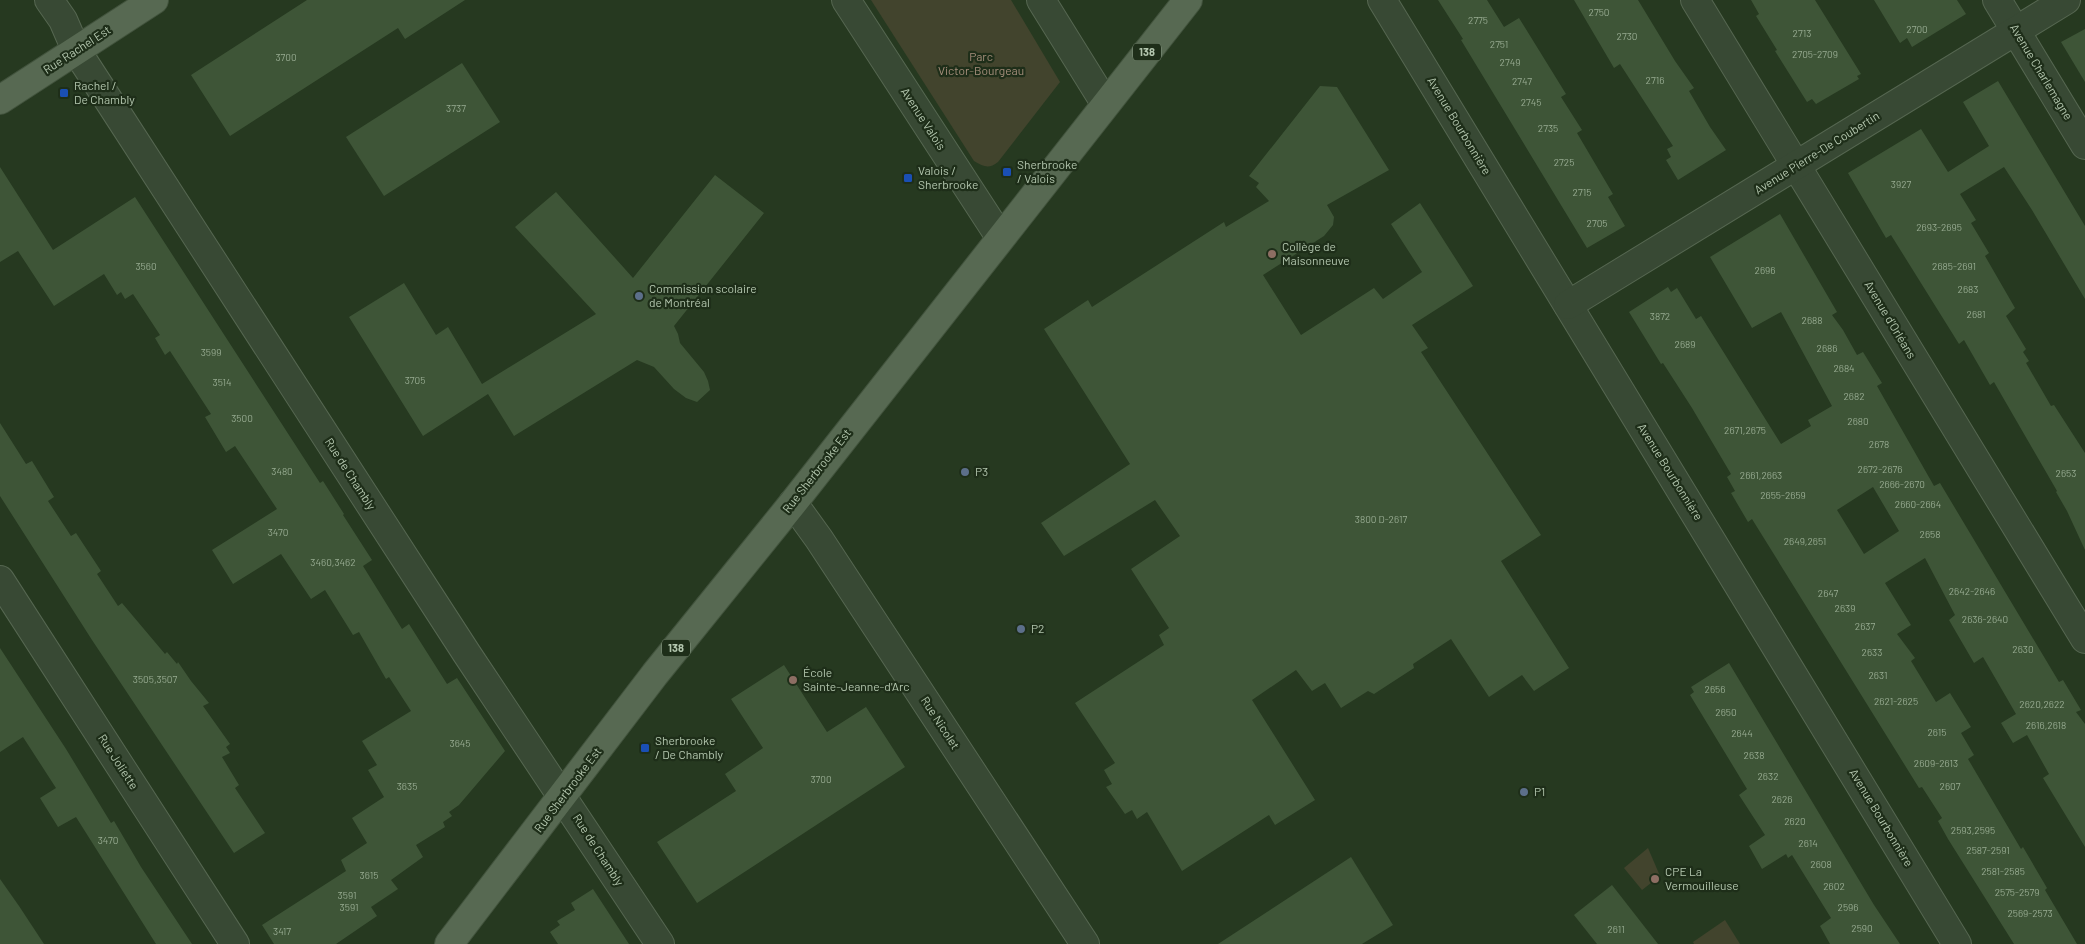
<svg xmlns="http://www.w3.org/2000/svg" width="2085" height="944" viewBox="0 0 2085 944" font-family="Barlow,sans-serif">
	<style>
		.green { fill: #42442d }
		.building { fill: #3e5537; fill-rule: evenodd }
		.lines { fill: none; stroke-linecap: round; stroke-linejoin: round }
		.minor-casing { stroke: #566751; stroke-width: 30 }
		.major-casing { stroke: #42533d; stroke-width: 30 }
		.minor { stroke: #384934; stroke-width: 28 }
		.major { stroke: #576952; stroke-width: 28 }
		.transit-dot { fill: #1a4fb4; stroke: #1e2e19; stroke-width: 2 }
		.education-dot { fill: #8d6e63; stroke: #1e2e19; stroke-width: 2 }
		.service-dot { fill: #5c6f8a; stroke: #1e2e19; stroke-width: 2 }
		.labels { text-anchor: middle; stroke-width: 4.5; stroke-linejoin: round; paint-order: stroke }
		.number-label { font-size: 10px; fill: #96aa90 }
		.shield { fill: #1e2e19; stroke: #869881; stroke-width: 1 }
		.shield-label { font-size: 11px; font-weight: bold; fill: #b3c6ae }
		.street-label { font-size: 12px; fill: #b3c6ae; stroke: #1e2e19 }
		.park-label { font-size: 12px; fill: #a68f7c; stroke: #1e2e19 }
		.poi-label { font-size: 12px; fill: #b3c6ae; stroke: #1e2e19; text-anchor: start }
	</style>
	<rect width="100%" height="100%" fill="#263920"/>
	<!-- green -->
	<g class="green">
		<path d="M 871,0 L 1011,0 L 1060,82 L 998,162 C 989,169 984,167 974,161 Z"/>
		<polygon points="1648,848 1660,876 1642,890 1624,868"/>
		<polygon points="1725,920 1740,944 1694,944 1693,942"/>
	</g>
	<!-- building -->
	<g class="building">
		<polygon points="307,0 465,0 405,39 398,28 230,136 191,75"/>
		<polygon points="1438,0 1487,0 1504,27 1519,18 1566,94 1561,97 1582,130 1577,133 1613,194 1608,197 1625,226 1587,248 1461,40 1463,39"/>
		<polygon points="1574,0 1638,0 1675,61 1694,88 1689,91 1710,127 1726,150 1678,180 1666,160 1671,157 1667,149 1673,146 1620,64 1614,68"/>
		<polygon points="1751,0 1815,0 1861,74 1857,76 1859,79 1816,104 1812,99 1807,102 1775,51 1777,50 1756,16 1759,14"/>
		<polygon points="1874,0 1957,0 1966,14 1912,47 1907,38 1900,43"/>
		<polygon points="2085,29 2085,82 2061,42"/>
		<polygon points="462,63 500,122 384,196 346,137"/>
		<polygon points="1998,81 2085,226 2085,299 2032,210 2004,167 1960,194 1976,220 1971,223 1989,253 1985,256 2015,308 2006,316 2026,349 2023,352 2029,361 2026,363 2051,406 2054,405 2085,453 2085,550 2067,511 2056,492 2057,491 1994,382 1990,385 1964,340 1959,344 1891,235 1886,238 1848,173 1921,129 1948,172 1989,146 1963,102"/>
		<polygon points="1320,86 1337,87 1389,170 1327,205 1334,217 1333,225 1324,236 1263,275 1301,335 1374,288 1383,299 1422,272 1391,224 1420,203 1473,286 1412,325 1428,348 1421,352 1541,535 1501,561 1569,668 1534,691 1522,675 1489,697 1451,639 1413,664 1414,668 1374,694 1368,691 1341,708 1325,683 1312,691 1296,670 1252,700 1315,800 1275,825 1269,815 1182,871 1147,812 1137,819 1132,810 1125,814 1106,787 1112,784 1104,770 1115,763 1075,703 1164,645 1159,635 1169,628 1131,569 1180,536 1155,500 1064,556 1041,523 1130,464 1044,329 1088,300 1092,307 1224,222 1226,227 1269,201 1256,187 1259,183 1249,176"/>
		<polygon points="0,167 53,250 135,197 320,483 323,481 344,514 343,515 372,560 363,566 402,629 409,624 447,684 457,678 505,751 459,805 449,812 452,816 443,822 445,827 416,845 423,857 391,880 398,889 371,907 377,916 336,944 274,944 262,925 346,871 341,860 367,843 352,818 384,797 368,770 377,765 362,741 411,711 389,677 386,679 359,632 353,635 325,590 311,599 281,554 233,584 212,550 277,509 235,446 226,452 205,417 211,414 170,351 165,355 155,338 160,335 133,294 125,299 121,292 117,295 104,274 54,306 18,251 0,262"/>
		<polygon points="715,175 764,213 674,326 678,334 680,343 704,372 708,381 710,390 697,402 686,398 674,389 654,367 637,360 514,436 488,394 423,436 349,317 404,283 436,335 448,327 482,384 596,314 515,227 556,192 633,278"/>
		<path d="M 1780,214 L 1837,312 L 1832,315 L 1843,330 L 1857,355 L 1863,352 L 1882,383 L 1877,386 L 1934,486 L 1940,483 L 2059,682 L 2063,680 L 2081,710 L 2076,712 L 2085,724 L 2085,847 L 2043,778 L 2049,774 L 2027,735 L 2013,743 L 2001,723 L 2016,714 L 1983,657 L 1974,663 L 1949,620 L 1955,615 L 1925,558 L 1885,583 L 1911,625 L 1897,634 L 1915,658 L 1911,661 L 1936,702 L 1950,693 L 1971,727 L 1961,733 L 1974,755 L 1968,759 L 2021,849 L 2023,847 L 2047,888 L 2045,890 L 2077,944 L 2014,944 L 1948,839 L 1938,821 L 1942,818 L 1922,787 L 1919,788 L 1752,519 L 1748,522 L 1731,493 L 1735,491 L 1727,477 L 1731,474 L 1692,408 L 1663,363 L 1661,364 L 1629,312 L 1668,287 L 1671,292 L 1677,288 L 1696,319 L 1701,316 L 1781,444 L 1811,426 L 1808,420 L 1832,406 L 1781,312 L 1752,328 L 1710,257 ZM 1873,487 L 1899,531 L 1864,554 L 1837,510 Z"/>
		<polygon points="0,423 26,464 32,461 54,497 48,501 71,536 76,533 101,571 97,574 118,606 122,603 165,654 167,652 177,664 178,662 191,681 209,703 203,706 230,744 226,747 230,753 222,757 239,785 235,788 265,833 234,853 92,640 0,496"/>
		<polygon points="0,648 66,749 111,823 114,821 141,867 192,944 156,944 76,817 58,827 40,798 56,788 23,737 0,752"/>
		<polygon points="1729,663 1874,905 1900,944 1830,944 1820,926 1831,918 1792,855 1788,858 1786,854 1762,869 1749,846 1765,835 1739,795 1747,789 1690,695 1694,692 1691,687"/>
		<polygon points="784,665 827,732 866,707 905,767 697,903 657,842 736,791 725,774 763,748 731,699"/>
		<polygon points="1351,857 1393,925 1362,944 1218,944"/>
		<polygon points="0,879 19,906 44,944 0,944"/>
		<polygon points="1612,885 1658,944 1597,944 1574,915"/>
		<polygon points="593,889 629,944 558,944 550,932 560,925 557,921 575,910 571,903"/>
	</g>
	<g class="lines">
		<!-- minor casing -->
		<g class="minor-casing">
			<g id="minor">
				<polyline points="49,0 63,20 76,50 467,654 660,944"/>
				<polyline points="846,0 1000,237"/>
				<polyline points="1041,0 1105,103"/>
				<polyline points="1382,0 1957,944"/>
				<polyline points="1695,0 2085,639"/>
				<polyline points="1997,0 2085,145"/>
				<polyline points="1568,305 2066,0"/>
				<polyline points="793,503 819,539 1085,944"/>
				<polyline points="0,580 235,944"/>
			</g>
		</g>
		<!-- major casing -->
		<g class="major-casing">
			<g id="major">
				<polyline points="0,100 154,0"/>
				<polyline points="449,944 655,674 793,503 1188,0"/>
			</g>
		</g>
		<!-- minor -->
		<use href="#minor" class="minor"/>
		<!-- major -->
		<use href="#major" class="major"/>
	</g>
	<!-- markers -->
	<g class="transit-dot">
		<rect x="59" y="88" width="10" height="10" rx="2.5"/>
		<rect x="1002" y="167" width="10" height="10" rx="2.5"/>
		<rect x="903" y="173" width="10" height="10" rx="2.5"/>
		<rect x="640" y="743" width="10" height="10" rx="2.5"/>
	</g>
	<g class="education-dot">
		<circle cx="1272" cy="254" r="5"/>
		<circle cx="793" cy="680" r="5"/>
		<circle cx="1655" cy="879" r="5"/>
	</g>
	<g class="service-dot">
		<circle cx="639" cy="296" r="5"/>
		<circle cx="965" cy="472" r="5"/>
		<circle cx="1021" cy="629" r="5"/>
		<circle cx="1524" cy="792" r="5"/>
	</g>
	<g class="labels">
		<!-- number labels -->
		<g class="number-label">
			<text x="1599" y="16">2750</text>
			<text x="1478" y="24">2775</text>
			<text x="1917" y="33">2700</text>
			<text x="1802" y="37">2713</text>
			<text x="1627" y="40">2730</text>
			<text x="1499" y="48">2751</text>
			<text x="1815" y="58">2705-2709</text>
			<text x="286" y="61">3700</text>
			<text x="1510" y="66">2749</text>
			<text x="1655" y="84">2716</text>
			<text x="1522" y="85">2747</text>
			<text x="1531" y="106">2745</text>
			<text x="456" y="112">3737</text>
			<text x="1548" y="132">2735</text>
			<text x="1564" y="166">2725</text>
			<text x="1901" y="188">3927</text>
			<text x="1582" y="196">2715</text>
			<text x="1597" y="227">2705</text>
			<text x="1939" y="231">2693-2695</text>
			<text x="146" y="270">3560</text>
			<text x="1954" y="270">2685-2691</text>
			<text x="1765" y="274">2696</text>
			<text x="1968" y="293">2683</text>
			<text x="1976" y="318">2681</text>
			<text x="1660" y="320">3872</text>
			<text x="1812" y="324">2688</text>
			<text x="1685" y="348">2689</text>
			<text x="1827" y="352">2686</text>
			<text x="211" y="356">3599</text>
			<text x="1844" y="372">2684</text>
			<text x="415" y="384">3705</text>
			<text x="222" y="386">3514</text>
			<text x="1854" y="400">2682</text>
			<text x="242" y="422">3500</text>
			<text x="1858" y="425">2680</text>
			<text x="1745" y="434">2671,2675</text>
			<text x="1879" y="448">2678</text>
			<text x="1880" y="473">2672-2676</text>
			<text x="282" y="475">3480</text>
			<text x="2066" y="477">2653</text>
			<text x="1761" y="479">2661,2663</text>
			<text x="1902" y="488">2666-2670</text>
			<text x="1783" y="499">2655-2659</text>
			<text x="1918" y="508">2660-2664</text>
			<text x="1381" y="523">3800 D-2617</text>
			<text x="278" y="536">3470</text>
			<text x="1930" y="538">2658</text>
			<text x="1805" y="545">2649,2651</text>
			<text x="333" y="566">3460,3462</text>
			<text x="1972" y="595">2642-2646</text>
			<text x="1828" y="597">2647</text>
			<text x="1845" y="612">2639</text>
			<text x="1985" y="623">2636-2640</text>
			<text x="1865" y="630">2637</text>
			<text x="2023" y="653">2630</text>
			<text x="1872" y="656">2633</text>
			<text x="1878" y="679">2631</text>
			<text x="155" y="683">3505,3507</text>
			<text x="1715" y="693">2656</text>
			<text x="1896" y="705">2621-2625</text>
			<text x="2042" y="708">2620,2622</text>
			<text x="1726" y="716">2650</text>
			<text x="2046" y="729">2616,2618</text>
			<text x="1937" y="736">2615</text>
			<text x="1742" y="737">2644</text>
			<text x="460" y="747">3645</text>
			<text x="1754" y="759">2638</text>
			<text x="1936" y="767">2609-2613</text>
			<text x="1768" y="780">2632</text>
			<text x="821" y="783">3700</text>
			<text x="407" y="790">3635</text>
			<text x="1950" y="790">2607</text>
			<text x="1782" y="803">2626</text>
			<text x="1795" y="825">2620</text>
			<text x="1973" y="834">2593,2595</text>
			<text x="108" y="844">3470</text>
			<text x="1808" y="847">2614</text>
			<text x="1988" y="854">2587-2591</text>
			<text x="1821" y="868">2608</text>
			<text x="2003" y="875">2581-2585</text>
			<text x="369" y="879">3615</text>
			<text x="1834" y="890">2602</text>
			<text x="2017" y="896">2575-2579</text>
			<text x="347" y="899">3591</text>
			<text x="349" y="911">3591</text>
			<text x="1848" y="911">2596</text>
			<text x="2030" y="917">2569-2573</text>
			<text x="1862" y="932">2590</text>
			<text x="1616" y="933">2611</text>
			<text x="282" y="935">3417</text>
		</g>
		<!-- shield labels -->
		<g class="shield">
			<rect x="1133" y="43.5" width="28" height="17" rx="4"/>
			<rect x="662" y="639.5" width="28" height="17" rx="4"/>
		</g>
		<g class="shield-label">
			<text x="1147" y="56">138</text>
			<text x="676" y="652">138</text>
		</g>
		<!-- street labels -->
		<g class="street-label">
			<text transform="translate(77 50) rotate(-33)" y="4">Rue Rachel Est</text>
			<text transform="translate(2041 72) rotate(59)" y="4">Avenue Charlemagne</text>
			<text transform="translate(923 119) rotate(57)" y="4">Avenue Valois</text>
			<text transform="translate(1459 126) rotate(59)" y="4">Avenue Bourbonnière</text>
			<text transform="translate(1817 153) rotate(-32)" y="4">Avenue Pierre-De Coubertin</text>
			<text transform="translate(1890 320) rotate(59)" y="4">Avenue d'Orléans</text>
			<text transform="translate(817 471) rotate(-52)" y="4">Rue Sherbrooke Est</text>
			<text transform="translate(1670 472) rotate(58)" y="4">Avenue Bourbonnière</text>
			<text transform="translate(350 474) rotate(57)" y="4">Rue de Chambly</text>
			<text transform="translate(940 723) rotate(57)" y="4">Rue Nicolet</text>
			<text transform="translate(118 762) rotate(57)" y="4">Rue Joliette</text>
			<text transform="translate(568 790) rotate(-53)" y="4">Rue Sherbrooke Est</text>
			<text transform="translate(1881 818) rotate(59)" y="4">Avenue Bourbonnière</text>
			<text transform="translate(598 850) rotate(57)" y="4">Rue de Chambly</text>
		</g>
		<!-- park labels -->
		<g class="park-label">
			<text x="981" y="61">Parc<tspan x="981" dy="14">Victor-Bourgeau</tspan></text>
		</g>
		<!-- poi labels -->
		<g class="poi-label">
			<text x="74" y="90">Rachel /<tspan x="74" dy="14">De Chambly</tspan></text>
			<text x="1017" y="169">Sherbrooke<tspan x="1017" dy="14">/ Valois</tspan></text>
			<text x="918" y="175">Valois /<tspan x="918" dy="14">Sherbrooke</tspan></text>
			<text x="1282" y="251">Collège de<tspan x="1282" dy="14">Maisonneuve</tspan></text>
			<text x="649" y="293">Commission scolaire<tspan x="649" dy="14">de Montréal</tspan></text>
			<text x="975" y="476">P3</text>
			<text x="1031" y="633">P2</text>
			<text x="803" y="677">École<tspan x="803" dy="14">Sainte-Jeanne-d'Arc</tspan></text>
			<text x="655" y="745">Sherbrooke<tspan x="655" dy="14">/ De Chambly</tspan></text>
			<text x="1534" y="796">P1</text>
			<text x="1665" y="876">CPE La<tspan x="1665" dy="14">Vermouilleuse</tspan></text>
		</g>
	</g>
</svg>
